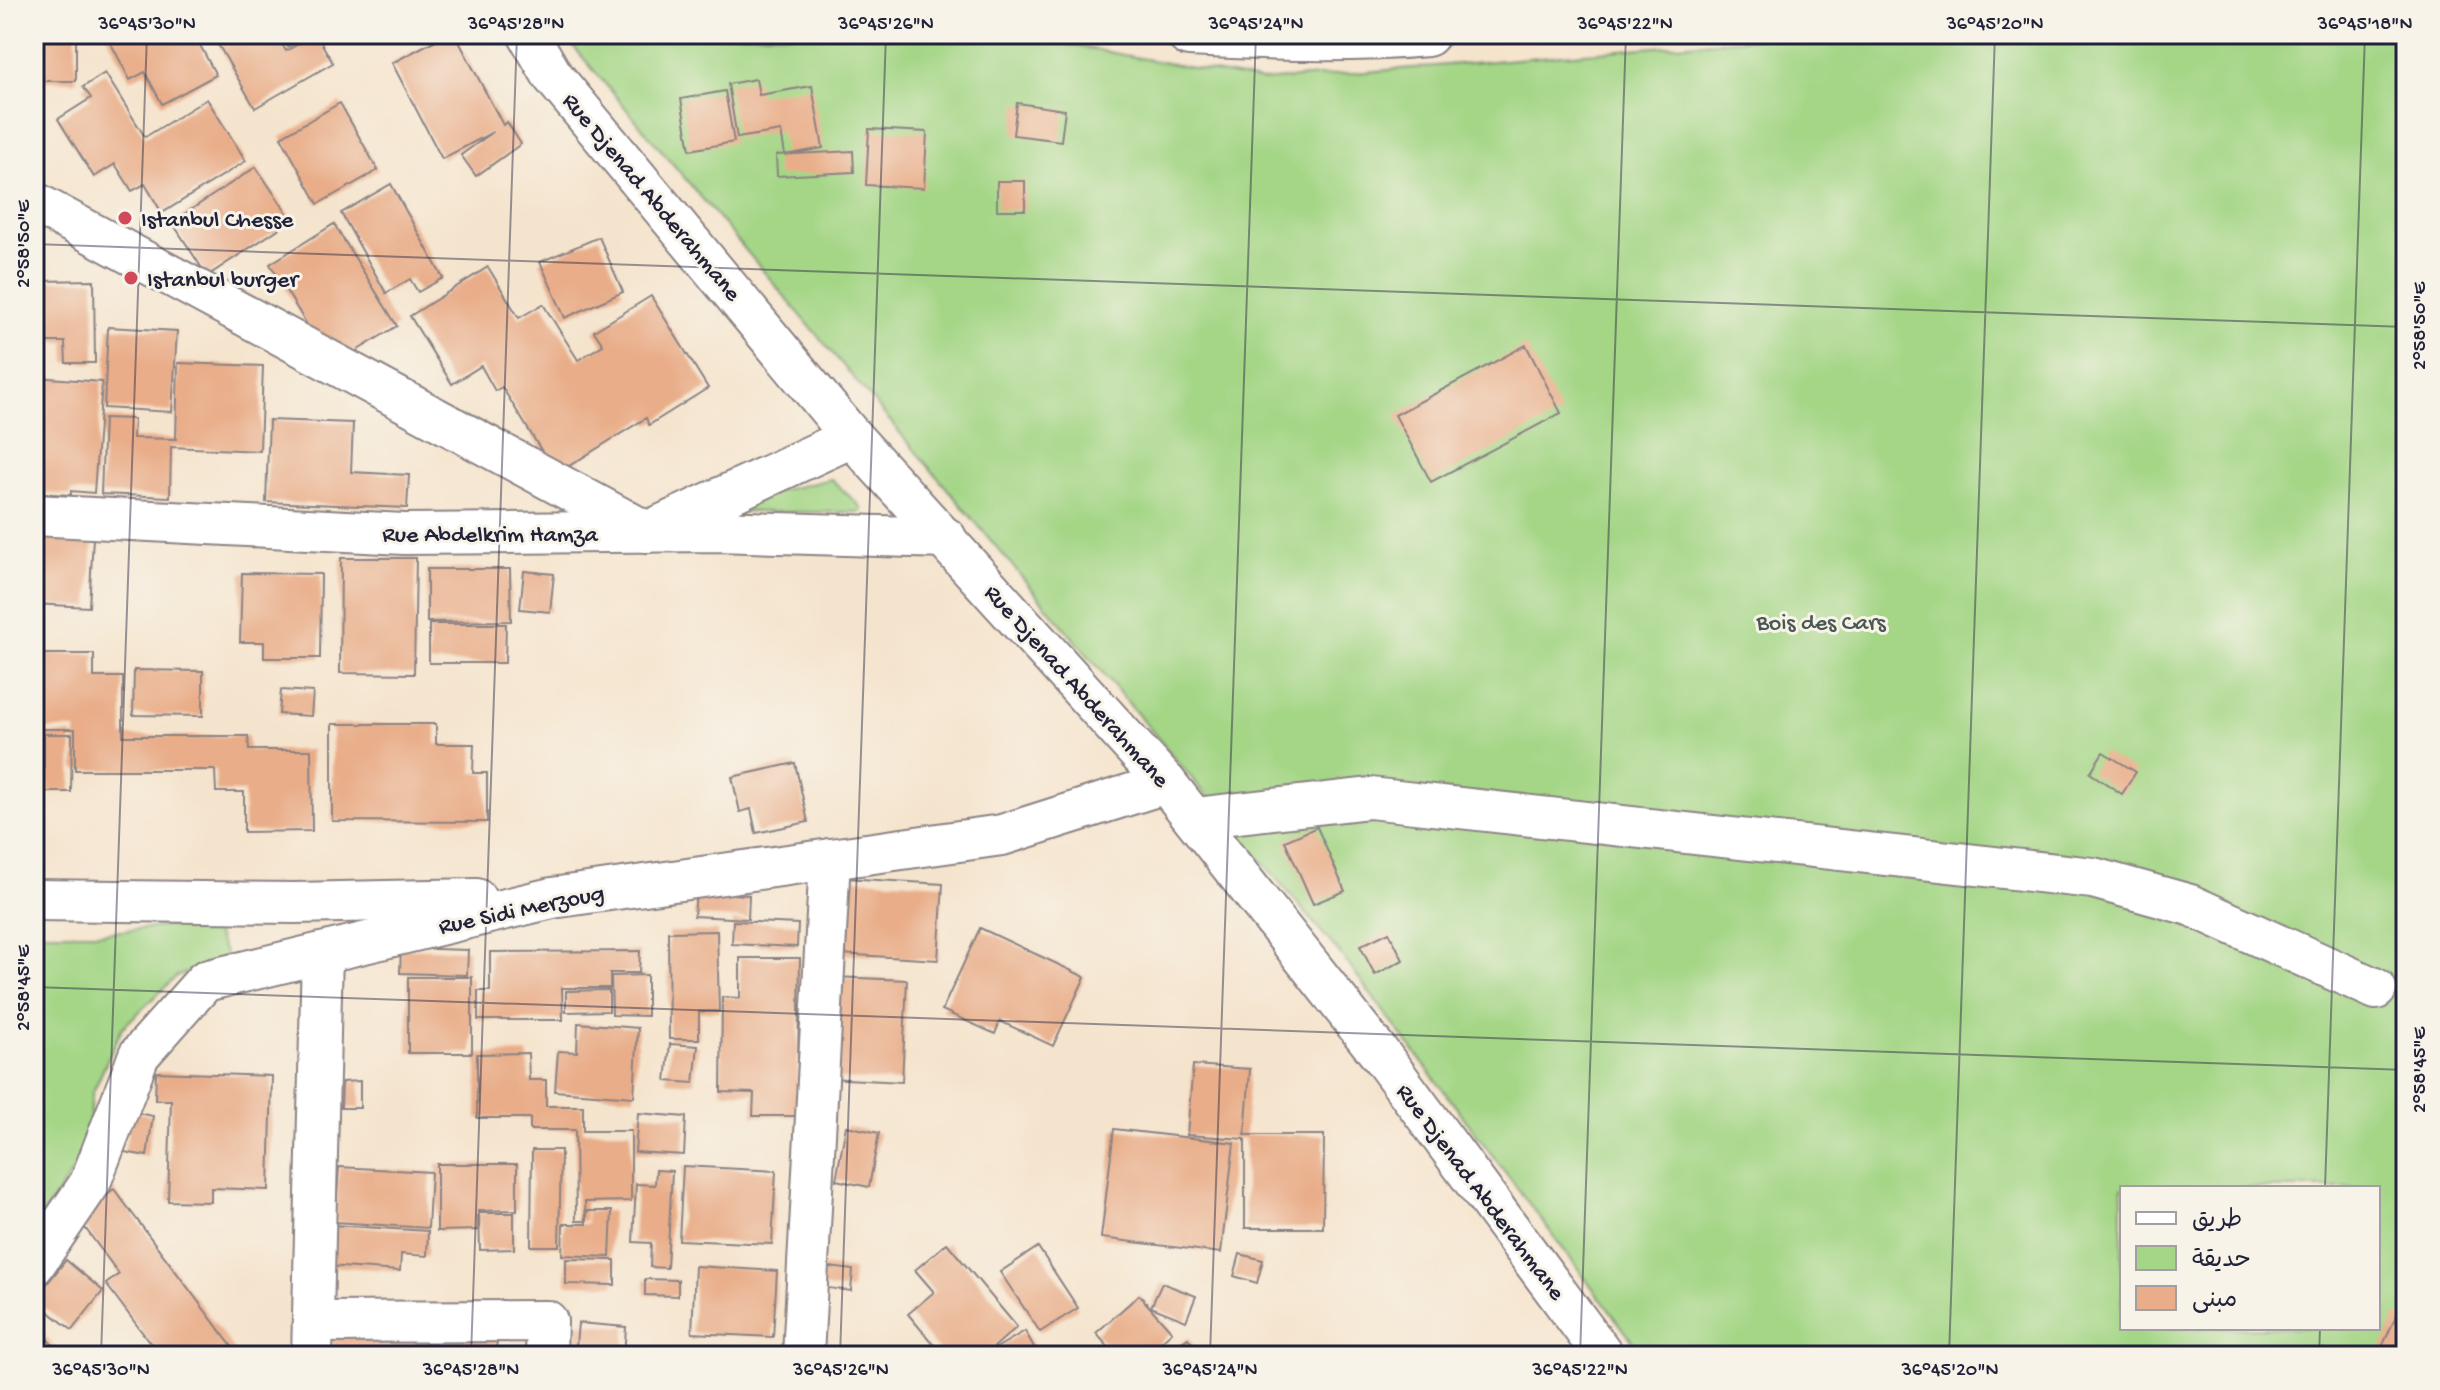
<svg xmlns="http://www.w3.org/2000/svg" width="2440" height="1390" viewBox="0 0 2440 1390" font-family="'Gochi Hand','Playpen Sans Arabic',sans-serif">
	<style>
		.green { fill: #a4d686; stroke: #637c60; stroke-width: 2; fill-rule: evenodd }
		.building { fill: #e9ad89 }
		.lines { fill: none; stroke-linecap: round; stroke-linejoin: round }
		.minor-casing { stroke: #8c8384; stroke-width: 44 }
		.major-casing { stroke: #8c8384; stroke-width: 48 }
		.minor { stroke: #fff; stroke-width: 40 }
		.major { stroke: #fff; stroke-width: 44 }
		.ticks { fill: none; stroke: #22223b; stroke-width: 2; stroke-opacity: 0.45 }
		.poi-dot { fill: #d1495b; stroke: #f7f3e8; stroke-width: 3 }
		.labels { text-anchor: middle; stroke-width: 6; stroke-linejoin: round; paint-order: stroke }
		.street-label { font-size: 24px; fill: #22223b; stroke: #f7f3e8 }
		.poi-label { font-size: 24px; fill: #22223b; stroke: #f7f3e8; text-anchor: start }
		.park-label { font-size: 24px; fill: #495852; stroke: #f7f3e8 }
		.neatline { fill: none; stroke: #22223b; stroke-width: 3 }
		.ticks-label { font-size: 20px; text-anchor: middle; fill: #22223b }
	</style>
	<rect width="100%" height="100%" fill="#f7f3e8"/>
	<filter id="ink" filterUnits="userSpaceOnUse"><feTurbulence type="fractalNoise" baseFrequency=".0125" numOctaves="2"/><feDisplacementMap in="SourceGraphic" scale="16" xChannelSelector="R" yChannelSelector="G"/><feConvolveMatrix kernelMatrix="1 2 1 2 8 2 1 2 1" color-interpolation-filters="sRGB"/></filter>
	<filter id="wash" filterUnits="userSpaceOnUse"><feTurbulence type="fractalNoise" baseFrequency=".006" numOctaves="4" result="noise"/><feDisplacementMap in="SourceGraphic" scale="32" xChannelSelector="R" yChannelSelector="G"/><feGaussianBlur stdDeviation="1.8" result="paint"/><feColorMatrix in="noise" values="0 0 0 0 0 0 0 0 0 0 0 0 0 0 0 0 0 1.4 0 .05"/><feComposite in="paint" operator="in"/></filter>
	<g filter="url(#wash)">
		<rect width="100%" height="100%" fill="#f5e4cd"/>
		<!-- green -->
		<g class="green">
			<path d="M 563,34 L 1012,34 L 1262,81 L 1806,34 L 2406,34 L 2406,1356 L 1644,1356 L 1342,956 ZM 2122,1188 L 2378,1188 L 2378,1328 L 2122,1328 Z"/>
			<polygon points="831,479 862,508 861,512 714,512 710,507"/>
			<polygon points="211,922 227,957 177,976 122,1028 92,1094 88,1150 34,1227 34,933 102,933"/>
		</g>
		<g id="blocks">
			<!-- building -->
			<g class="building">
				<rect x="34" y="34" width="42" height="47"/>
				<polygon points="106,34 165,34 167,38 175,34 194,34 216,75 162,104 145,72 130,80"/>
				<polygon points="224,34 276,34 286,51 316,34 333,63 255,108 215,39"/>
				<polygon points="280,34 310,34 288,47"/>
				<polygon points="447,34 455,34 503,125 507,122 521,144 476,176 461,155 493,132 442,159 392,63"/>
				<polygon points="105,73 145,137 207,99 246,161 162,213 145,184 132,191 115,164 94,177 58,119 91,98 83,87"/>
				<polygon points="756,79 759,95 812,86 823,148 785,155 781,131 737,138 728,84"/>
				<polygon points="725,91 734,142 690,150 681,99"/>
				<polygon points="340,103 378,170 318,204 281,137"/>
				<polygon points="1017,103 1065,110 1061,141 1013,135"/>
				<polygon points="869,129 927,132 924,188 866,185"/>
				<polygon points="853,151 854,172 777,176 776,155"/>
				<polygon points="256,167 292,220 207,276 172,222"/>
				<rect x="997" y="181" width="28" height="29"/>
				<polygon points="391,184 443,278 418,292 410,279 386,293 341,213"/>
				<polygon points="334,224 397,326 340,361 317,341 270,264"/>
				<polygon points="599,237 623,292 565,318 540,262"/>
				<polygon points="488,267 519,318 543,304 578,360 603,345 594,331 651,296 708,388 649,425 646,418 556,474 502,387 495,391 481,366 452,384 410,316"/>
				<polygon points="94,280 95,363 66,363 65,342 39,342 39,281"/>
				<polygon points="108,327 177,331 172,412 104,408"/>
				<polygon points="1526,345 1561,413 1431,482 1395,415"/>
				<polygon points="178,363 263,366 260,451 171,447 170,497 101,494 104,418 134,419 133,438 176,439"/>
				<polygon points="35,377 102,382 94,493 71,491 71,495 34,493"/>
				<polygon points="269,420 353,423 351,472 409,475 407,508 266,502"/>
				<polygon points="34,535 93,538 89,607 34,604"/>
				<polygon points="341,558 416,558 414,674 340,673"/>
				<polygon points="427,569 510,569 511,621 427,622"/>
				<polygon points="524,571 554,574 550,612 520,609"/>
				<polygon points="242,573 321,574 320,658 264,658 264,642 240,642"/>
				<polygon points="429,624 506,624 505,663 429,663"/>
				<polygon points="38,654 94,654 94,677 123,677 123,736 248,736 249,750 311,750 312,831 244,832 244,792 216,792 215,770 75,770 75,729 38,729"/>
				<polygon points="134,670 203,671 203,716 133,715"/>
				<polygon points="281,690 313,692 311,716 279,714"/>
				<polygon points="332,724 436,724 436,744 474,744 473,773 487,773 487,822 332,821"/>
				<polygon points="44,734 72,734 71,792 44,792"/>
				<polygon points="2103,752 2136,772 2122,794 2090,773"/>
				<polygon points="795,763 808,822 756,833 751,809 740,812 732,777"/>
				<polygon points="1317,827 1345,891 1313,904 1285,841"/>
				<polygon points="844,878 943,884 938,960 840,954"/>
				<polygon points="696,892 749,895 748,919 694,916"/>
				<polygon points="733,921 798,924 797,947 732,944"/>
				<polygon points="980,928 1085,977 1053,1046 1000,1021 995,1034 942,1010"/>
				<polygon points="717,931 719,1011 699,1012 699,1039 669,1039 668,932"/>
				<polygon points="1389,932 1403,960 1375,975 1360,946"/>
				<polygon points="401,948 468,950 467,975 400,973"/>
				<polygon points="640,951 639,973 610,973 610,988 562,988 563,1020 478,1020 478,991 490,991 490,952"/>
				<polygon points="740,958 800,958 797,1116 753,1116 754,1093 721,1092 722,997 740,998"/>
				<polygon points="647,975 647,1016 612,1015 611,976"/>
				<rect x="408" y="977" width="64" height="76"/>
				<polygon points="833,977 907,980 902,1082 827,1078"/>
				<polygon points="609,990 609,1011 566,1012 566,991"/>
				<polygon points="578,1023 638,1028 634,1097 555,1091 558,1051 577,1052"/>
				<polygon points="670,1044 698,1046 694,1083 666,1081"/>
				<polygon points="528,1053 529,1080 546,1080 546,1106 583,1106 583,1131 631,1131 631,1201 585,1202 586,1221 576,1221 575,1130 530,1130 530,1118 477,1118 477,1054"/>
				<polygon points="1193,1065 1250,1069 1245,1135 1324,1135 1323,1228 1245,1228 1245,1139 1187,1135"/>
				<polygon points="156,1072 272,1076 269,1190 211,1188 211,1202 168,1201 171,1100 155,1100"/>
				<polygon points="360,1081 360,1108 341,1108 342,1082"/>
				<polygon points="132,1112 153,1116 147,1156 124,1152"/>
				<polygon points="638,1113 686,1117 684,1155 635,1152"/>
				<polygon points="846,1126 879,1133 869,1187 836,1180"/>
				<polygon points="1114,1129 1234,1143 1221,1253 1101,1238"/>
				<polygon points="532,1150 561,1150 559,1246 531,1246"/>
				<polygon points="437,1164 517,1164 517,1210 478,1211 478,1230 437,1231"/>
				<polygon points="683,1166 776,1171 772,1244 679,1240"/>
				<polygon points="339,1167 431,1172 428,1228 335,1222"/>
				<polygon points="656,1170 672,1171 667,1268 650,1267 651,1243 633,1242 636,1184 655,1185"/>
				<polygon points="114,1189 239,1356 160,1356 106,1284 119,1274 77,1217"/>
				<polygon points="587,1211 612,1211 610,1257 562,1255 563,1224 587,1224"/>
				<polygon points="479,1213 514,1213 514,1249 480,1250"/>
				<polygon points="331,1225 428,1231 427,1256 401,1254 400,1271 328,1266"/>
				<polygon points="947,1243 1017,1327 986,1354 1025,1331 1039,1356 943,1356 908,1314 934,1292 915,1270"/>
				<polygon points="1038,1247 1078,1308 1040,1332 1000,1272"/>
				<polygon points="1240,1254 1263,1260 1257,1283 1234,1276"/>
				<polygon points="566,1259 615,1260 615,1285 566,1284"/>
				<polygon points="66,1260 103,1291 72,1330 34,1300"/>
				<polygon points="695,1266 777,1271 773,1337 692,1333"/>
				<polygon points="822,1266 853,1270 851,1291 820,1287"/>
				<polygon points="645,1279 678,1280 678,1296 645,1295"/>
				<polygon points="1162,1283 1196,1296 1186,1321 1151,1307"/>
				<polygon points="1139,1295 1172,1332 1145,1356 1116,1356 1096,1333"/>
				<polygon points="2396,1316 2406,1317 2406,1356 2389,1356 2387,1353 2385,1356 2378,1356"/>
				<polygon points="578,1323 626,1327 624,1356 575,1356"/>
				<polygon points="333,1326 497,1335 496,1356 331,1356"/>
				<polygon points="37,1327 62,1356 34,1356 34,1330"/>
				<polygon points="1188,1338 1201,1356 1163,1356"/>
				<polygon points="2319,1349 2365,1354 2364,1356 2315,1356"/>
			</g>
		</g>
	</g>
	<g filter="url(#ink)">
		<use href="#blocks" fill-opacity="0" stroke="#8c8384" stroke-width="2"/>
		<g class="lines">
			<!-- minor casing -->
			<g class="minor-casing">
				<g id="minor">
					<polyline points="528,34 552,75 852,437 1166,783 1383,1058 1604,1356"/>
					<polyline points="34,202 647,532 852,437"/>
					<polyline points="34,515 404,534 715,531 946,538"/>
					<polyline points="1195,818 1370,798 2093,878 2190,905 2376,989"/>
					<polyline points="34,900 295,903 476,899"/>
					<polyline points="34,1265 90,1183 139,1055 205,981 552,898 1002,835 1166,783"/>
					<polyline points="314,1322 547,1321 546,1356"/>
					<polyline points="312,1356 322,953"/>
					<polyline points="803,1356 830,859"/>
				</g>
			</g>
			<!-- major casing -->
			<g class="major-casing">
				<path id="major" d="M 1189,34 C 1268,38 1348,41 1427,34"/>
			</g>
			<!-- minor -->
			<use href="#minor" class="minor"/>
			<!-- major -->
			<use href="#major" class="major"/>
		</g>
	</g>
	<!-- ticks -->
	<path class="ticks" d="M 34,244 L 2406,327M 34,987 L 2406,1070M 2325,1188 L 2365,34M 101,1356 L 147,34M 471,1356 L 517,34M 840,1356 L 886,34M 1210,1356 L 1256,34M 1580,1356 L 1626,34M 1949,1356 L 1995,34M 2319,1356 L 2320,1328"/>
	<!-- markers -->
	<g class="poi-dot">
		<circle cx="125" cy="218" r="8"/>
		<circle cx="131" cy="278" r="8"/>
	</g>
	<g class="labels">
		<!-- street labels -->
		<g class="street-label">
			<text transform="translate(653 196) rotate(50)" y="8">Rue Djenad Abderahmane</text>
			<text x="490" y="541">Rue Abdelkrim Hamza</text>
			<text transform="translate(1078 685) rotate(48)" y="8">Rue Djenad Abderahmane</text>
			<text transform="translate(521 908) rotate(-12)" y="8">Rue Sidi Merzoug</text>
			<text transform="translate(1482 1191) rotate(53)" y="8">Rue Djenad Abderahmane</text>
		</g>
		<!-- poi labels -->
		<g class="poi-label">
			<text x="141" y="226">Istanbul Chesse</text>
			<text x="147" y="286">Istanbul burger</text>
		</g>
		<!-- park labels -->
		<g class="park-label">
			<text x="1821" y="629">Bois des Cars</text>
		</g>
	</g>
	<!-- margin -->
	<rect width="2440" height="1390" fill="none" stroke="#f7f3e8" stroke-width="88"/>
	<!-- legend -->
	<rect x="2120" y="1186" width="260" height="144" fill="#f7f3e8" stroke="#a29fa3" stroke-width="2"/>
	<rect x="2136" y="1212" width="40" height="12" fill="#ffffff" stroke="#a29fa3" stroke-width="2"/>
	<text x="2192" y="1226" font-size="24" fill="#22223b">طريق</text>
	<rect x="2136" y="1246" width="40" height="24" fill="#a4d686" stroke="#a29fa3" stroke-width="2"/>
	<text x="2192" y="1266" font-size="24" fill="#22223b">حديقة</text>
	<rect x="2136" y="1286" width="40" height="24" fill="#e9ad89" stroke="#a29fa3" stroke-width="2"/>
	<text x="2192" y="1306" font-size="24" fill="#22223b">مبنى</text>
	<rect x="44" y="44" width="2352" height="1302" class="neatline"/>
	<g class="ticks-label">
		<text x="147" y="29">36°45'30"N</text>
		<text x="516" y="29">36°45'28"N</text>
		<text x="886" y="29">36°45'26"N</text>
		<text x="1256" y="29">36°45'24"N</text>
		<text x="1625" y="29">36°45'22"N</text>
		<text x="1995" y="29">36°45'20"N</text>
		<text x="2365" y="29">36°45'18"N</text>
		<text transform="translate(22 244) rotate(-90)" y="7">2°58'50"E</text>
		<text transform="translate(2418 326) rotate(-90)" y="7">2°58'50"E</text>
		<text transform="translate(22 988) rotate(-90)" y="7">2°58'45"E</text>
		<text transform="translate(2418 1070) rotate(-90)" y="7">2°58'45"E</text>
		<text x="101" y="1375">36°45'30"N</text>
		<text x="471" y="1375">36°45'28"N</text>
		<text x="841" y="1375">36°45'26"N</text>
		<text x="1210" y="1375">36°45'24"N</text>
		<text x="1580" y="1375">36°45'22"N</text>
		<text x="1950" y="1375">36°45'20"N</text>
	</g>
</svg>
